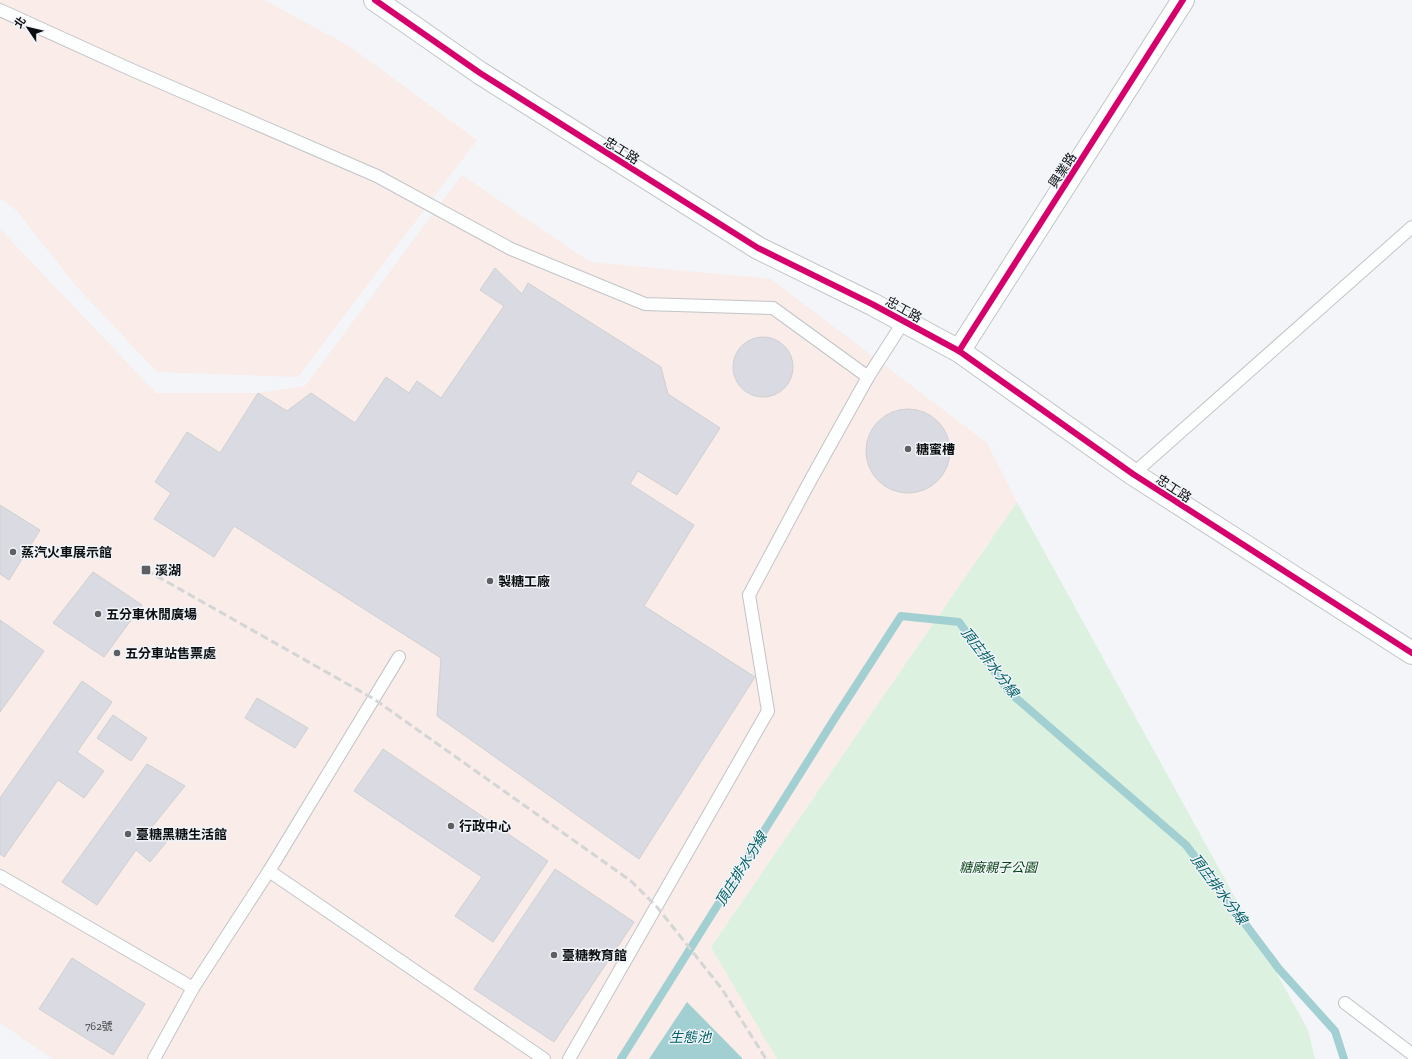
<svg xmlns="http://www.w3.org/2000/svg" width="1412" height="1059" viewBox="0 0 1412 1059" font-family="'Zilla Slab','Noto Sans TC',serif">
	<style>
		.industrial { fill: #f9ece9 }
		.green { fill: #dcf1df }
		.water { fill: #a2cfd2 }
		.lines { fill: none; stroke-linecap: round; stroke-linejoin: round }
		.stream { stroke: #a2cfd2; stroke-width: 8 }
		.building { fill: #dadbe2; stroke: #cfd0d2 }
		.lane-casing { stroke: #c2c4c6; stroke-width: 14 }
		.street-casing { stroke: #c2c4c6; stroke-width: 24 }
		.lane { stroke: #fdfefe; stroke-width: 12 }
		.street { stroke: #fdfefe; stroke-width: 22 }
		.rail { stroke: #d4d5d5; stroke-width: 3; stroke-dasharray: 8 4; stroke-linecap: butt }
		.cycleway-casing { stroke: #f1f5fa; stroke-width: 8 }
		.cycleway { stroke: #d6006c; stroke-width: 6 }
		.poi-dot { fill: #5d5f61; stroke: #f1f5fa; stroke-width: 1.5 }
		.labels { text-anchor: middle; stroke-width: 3; stroke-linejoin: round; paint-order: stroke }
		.number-label { font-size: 11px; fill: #444648 }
		.street-label { font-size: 13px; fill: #0c0e0f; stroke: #f1f5fa }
		.poi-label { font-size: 13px; font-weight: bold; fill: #0c0e0f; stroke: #f1f5fa; text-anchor: start }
		.park-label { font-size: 13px; font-style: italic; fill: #053f0f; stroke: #f1f5fa }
		.water-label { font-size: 14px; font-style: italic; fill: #006064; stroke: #f1f5fa }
	</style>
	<rect width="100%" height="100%" fill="#f3f5f8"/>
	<!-- industrial -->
	<g class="industrial">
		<polygon points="0,0 264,0 349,46 477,140 298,377 157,372 75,285 17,211 0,198"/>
		<polygon points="462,175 590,262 771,279 987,443 1017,502 711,947 797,1059 53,1059 0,1023 0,229 156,393 258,393 305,386"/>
	</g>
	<!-- green -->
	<polygon class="green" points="1017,502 1308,1030 1315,1059 777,1059 711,947"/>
	<!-- water -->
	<polygon class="water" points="687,1002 742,1058 742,1059 649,1059"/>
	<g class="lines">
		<!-- stream -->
		<polyline class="stream" points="621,1059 835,718 901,616 959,622 1009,692 1186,845 1279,969 1335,1031 1344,1059"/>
	</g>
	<!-- building -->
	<g class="building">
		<polygon points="495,268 522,294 528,283 661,367 668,394 720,428 677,495 638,471 630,484 694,525 644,606 755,677 639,859 437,716 441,658 234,526 214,557 154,519 171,493 155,482 187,432 220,453 258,393 287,411 311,393 355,423 386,377 409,393 417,381 441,398 504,306 480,290"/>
		<circle cx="763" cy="367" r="30"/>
		<circle cx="908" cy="451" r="42"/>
		<polygon points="0,505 40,530 9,580 0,574"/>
		<polygon points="93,572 142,605 104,657 53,623"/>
		<polygon points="0,620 44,651 0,712"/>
		<polygon points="82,681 112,702 77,752 104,771 84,798 58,780 4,857 0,854 0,798"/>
		<polygon points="257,698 308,728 295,748 245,718"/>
		<polygon points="113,715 147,738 131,761 97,738"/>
		<polygon points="383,749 548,861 493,942 455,916 482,877 354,791"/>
		<polygon points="147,764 185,786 151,828 168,840 150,862 136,850 97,905 62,882"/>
		<polygon points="555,869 634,922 554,1042 474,989"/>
		<polygon points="72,958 145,1004 113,1055 39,1009"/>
	</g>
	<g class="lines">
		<!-- lane casing -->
		<g class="lane-casing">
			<g id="lane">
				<polyline points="0,10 132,70 377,176 511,249 645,304 773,308 868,377 810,481 749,595 768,711 569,1059"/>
				<polyline points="868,377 904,321"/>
				<polyline points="1133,474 1412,227"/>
				<polyline points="269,871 544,1059"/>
				<polyline points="0,876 193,988"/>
				<polyline points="1345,1003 1412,1054"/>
				<polyline points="154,1059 193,988 269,871 399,657"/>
			</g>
		</g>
		<!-- street casing -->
		<g class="street-casing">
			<g id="street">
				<polyline points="375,0 480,73 758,248 872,304 959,351 1133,474 1412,653"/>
				<polyline points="959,351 1183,0"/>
			</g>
		</g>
		<!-- lane -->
		<use href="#lane" class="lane"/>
		<!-- street -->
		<use href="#street" class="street"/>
		<!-- rail -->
		<polyline class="rail" points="146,570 374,699 631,881 657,907 722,989 766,1059"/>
		<!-- cycleway casing -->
		<g class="cycleway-casing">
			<g id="cycleway">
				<polyline points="375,0 480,73 758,248 872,304 959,351 1133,474 1412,653"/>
				<polyline points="959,351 1183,0"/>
			</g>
		</g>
		<!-- cycleway -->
		<use href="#cycleway" class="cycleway"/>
	</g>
	<!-- markers -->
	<g class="poi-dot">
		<circle cx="908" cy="449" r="4"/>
		<circle cx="13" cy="552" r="4"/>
		<rect x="141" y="565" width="10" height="10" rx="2"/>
		<circle cx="490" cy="581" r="4"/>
		<circle cx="98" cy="614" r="4"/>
		<circle cx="117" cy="653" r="4"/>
		<circle cx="451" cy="826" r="4"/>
		<circle cx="128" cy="834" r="4"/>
		<circle cx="554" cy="955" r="4"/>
	</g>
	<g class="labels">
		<!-- number labels -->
		<g class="number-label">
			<text x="99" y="1030">762號</text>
		</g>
		<!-- street labels -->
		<g class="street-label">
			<text transform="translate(622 150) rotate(32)" y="5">忠工路</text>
			<text transform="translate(1062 170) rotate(-57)" y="5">興業路</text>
			<text transform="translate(904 309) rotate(29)" y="5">忠工路</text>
			<text transform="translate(1174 488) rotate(33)" y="5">忠工路</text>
		</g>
		<!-- poi labels -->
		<g class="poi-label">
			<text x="916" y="454">糖蜜槽</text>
			<text x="21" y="557">蒸汽火車展示館</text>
			<text x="155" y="575">溪湖</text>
			<text x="498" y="586">製糖工廠</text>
			<text x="106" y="619">五分車休閒廣場</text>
			<text x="125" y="658">五分車站售票處</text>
			<text x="459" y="831">行政中心</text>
			<text x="136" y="839">臺糖黑糖生活館</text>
			<text x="562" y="960">臺糖教育館</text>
		</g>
		<!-- park labels -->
		<g class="park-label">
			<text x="998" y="872">糖廠親子公園</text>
		</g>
		<!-- water labels -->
		<g class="water-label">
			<text transform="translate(990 662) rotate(52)" y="5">頂庄排水分線</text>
			<text transform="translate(741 869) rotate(-58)" y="5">頂庄排水分線</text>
			<text transform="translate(1219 889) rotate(53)" y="5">頂庄排水分線</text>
			<text x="690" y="1042">生態池</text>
		</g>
	</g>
	<!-- north arrow -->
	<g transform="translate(28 28) rotate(305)" stroke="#f1f5fa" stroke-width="3" paint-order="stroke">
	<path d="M0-3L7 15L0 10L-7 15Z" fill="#0c0e0f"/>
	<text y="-6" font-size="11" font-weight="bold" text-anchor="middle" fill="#0c0e0f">北</text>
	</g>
</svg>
